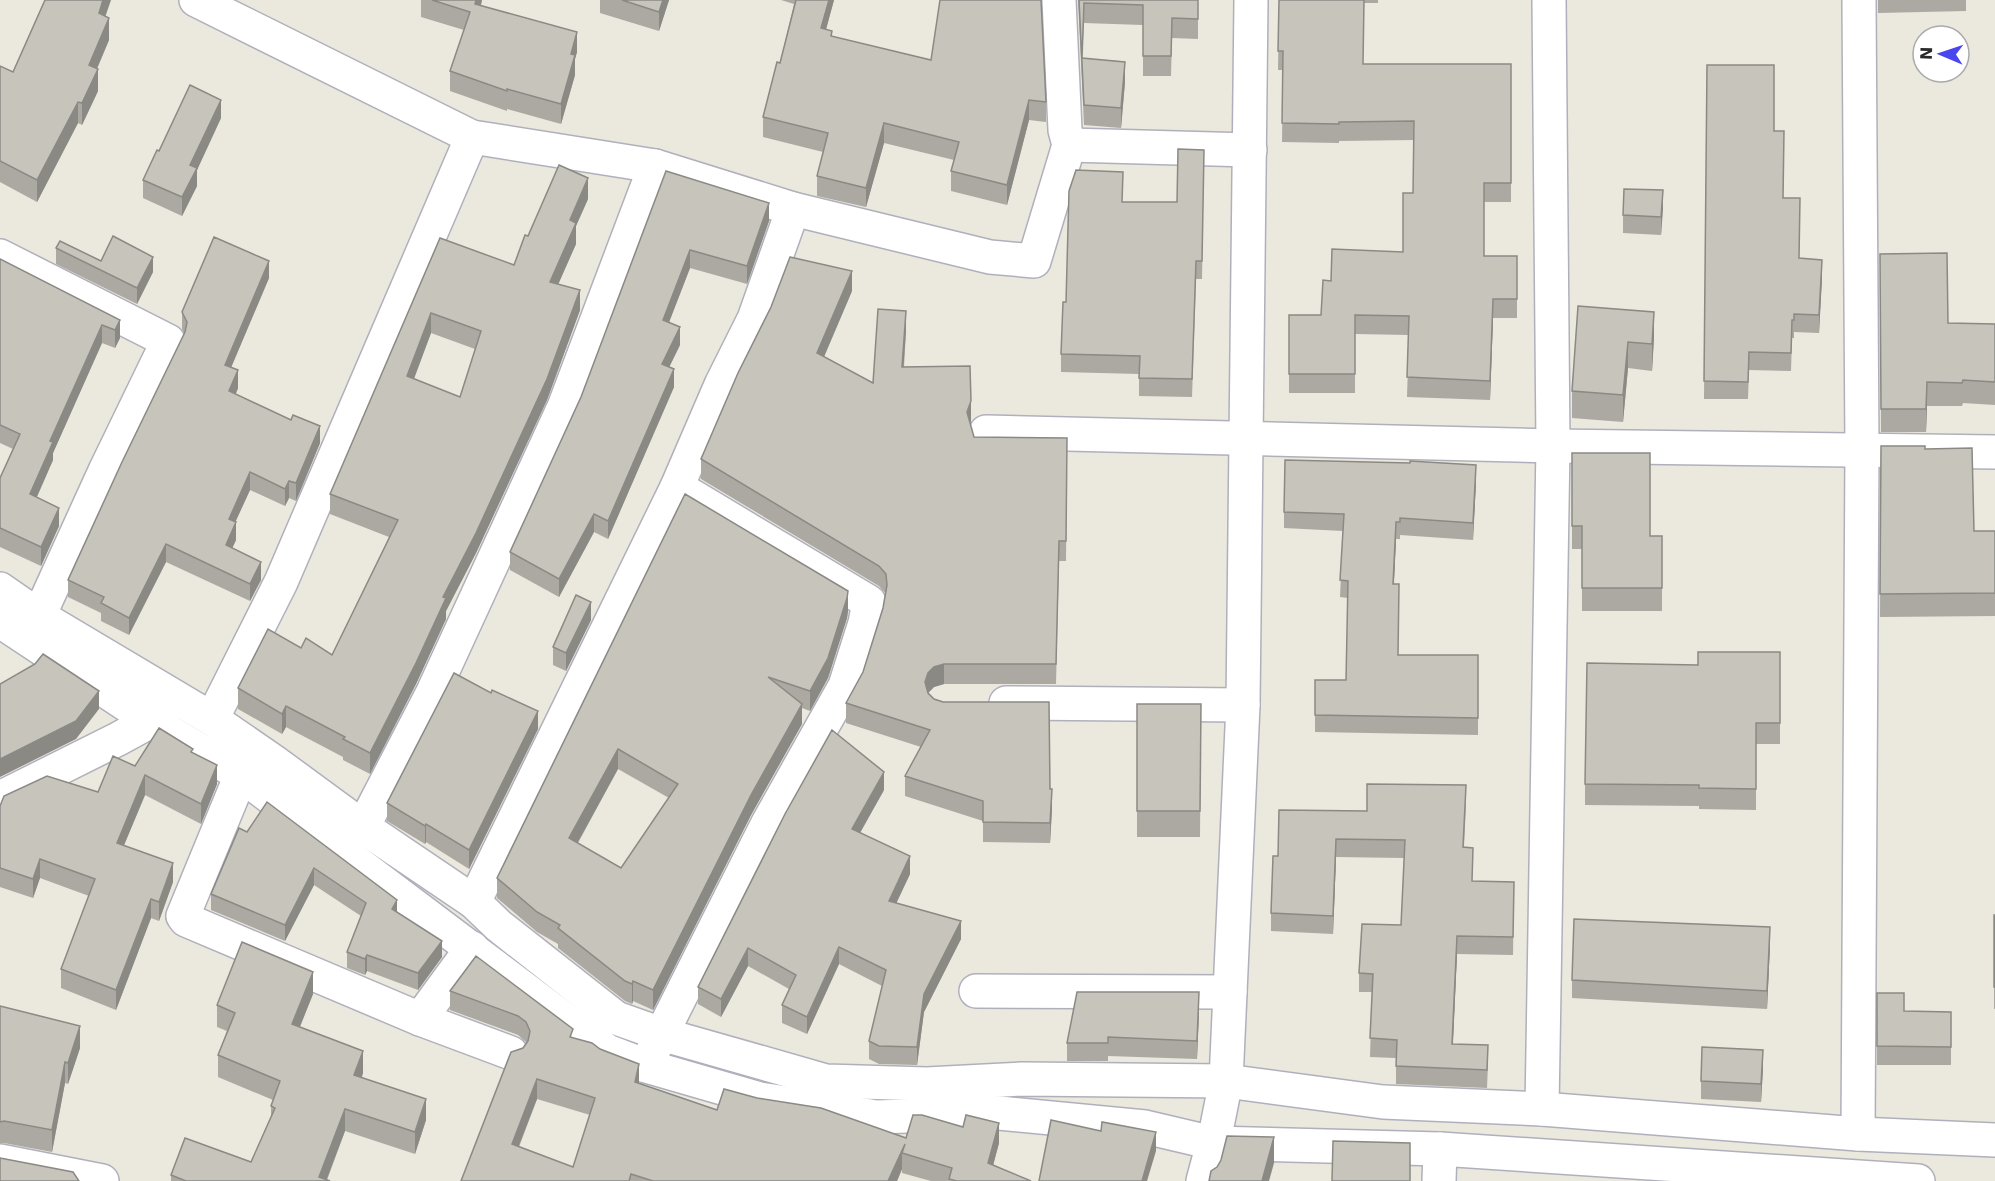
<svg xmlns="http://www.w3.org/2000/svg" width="1995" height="1181" viewBox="0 0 1995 1181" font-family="'DejaVu Sans',sans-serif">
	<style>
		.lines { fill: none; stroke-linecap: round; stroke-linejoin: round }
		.minor-casing { stroke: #b0b0bd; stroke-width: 36 }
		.minor { stroke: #fff; stroke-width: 33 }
		.wall { fill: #aba9a2; fill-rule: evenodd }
		.shaded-wall { fill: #8b8984 }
		.building { fill: #c7c4bc; stroke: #8b8984; stroke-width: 1.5; fill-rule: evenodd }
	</style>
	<rect width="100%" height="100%" fill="#ebe8dd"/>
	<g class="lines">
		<!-- minor casing -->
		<g class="minor-casing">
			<g id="minor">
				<polyline points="196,0 472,137 655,166 793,209 990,257 1034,261 1069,145 1065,130 1059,0"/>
				<polyline points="1069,145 1250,150"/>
				<polyline points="0,256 168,341 105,471 39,616"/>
				<polyline points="986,432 1553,446 1995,452"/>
				<polyline points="0,589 39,616 212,719 273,761 363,827 474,902 499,926 616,1018 661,1034 826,1081 927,1084 1022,1079 1226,1081 1383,1102 1542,1109 1858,1134 1995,1140"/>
				<polyline points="0,621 151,721 241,775 607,1051 646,1066 760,1099 877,1117 999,1113 1145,1127 1213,1143 1440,1149 1918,1181"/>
				<polyline points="1006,703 1243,705"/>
				<polyline points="212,719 281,582 472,137"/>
				<polyline points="241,775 185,911 183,916 186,920 420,1019 511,1053"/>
				<polyline points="0,798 118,739 151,721 164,709"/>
				<polyline points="363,827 433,692 564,407 655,166"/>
				<polyline points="474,902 677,487 721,385 754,319 793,209"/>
				<polyline points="976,991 1230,992"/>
				<polyline points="420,1019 472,948"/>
				<polyline points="652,1053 768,823 845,686 865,623 869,602 677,487"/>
				<polyline points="1542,1109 1553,446 1549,0"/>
				<polyline points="1858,1134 1862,449 1859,0"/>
				<polyline points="0,1161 102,1181"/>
				<polyline points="1203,1181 1215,1136 1226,1081 1243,705 1251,0"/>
				<polyline points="1439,1181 1440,1149"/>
			</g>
		</g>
		<!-- minor -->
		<use href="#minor" class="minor"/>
	</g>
	<!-- wall -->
	<g class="wall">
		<polygon points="421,0 482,0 481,6 577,52 575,59 575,75 561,124 507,109 507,111 450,91 450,71 464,30 421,17"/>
		<polygon points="600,0 669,0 659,31 600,13"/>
		<polygon points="781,0 834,0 826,29 832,36 1046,102 1046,122 1029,120 1007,205 951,191 951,171 954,160 884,143 866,207 817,196 817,176 823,152 763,137 763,117 780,63 794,4"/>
		<polygon points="1078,0 1198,0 1198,39 1172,38 1171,76 1143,76 1143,25 1084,23 1082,58 1125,82 1121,128 1084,125"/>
		<polygon points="1279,0 1378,0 1378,3 1364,3 1363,64 1511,64 1511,202 1484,202 1484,256 1517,256 1517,318 1493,318 1490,400 1407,397 1409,335 1355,334 1355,393 1289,393 1289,315 1321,315 1331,281 1403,252 1413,193 1414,140 1339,141 1339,143 1282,142 1283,70 1278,70"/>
		<polygon points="1878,0 1966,0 1966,11 1878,13"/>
		<polygon points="105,16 109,40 97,69 98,91 82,125 78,123 37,202 0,182 0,66 13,72"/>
		<polygon points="1707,65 1774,131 1784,149 1783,198 1800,216 1799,258 1822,278 1819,333 1794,332 1794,338 1792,338 1791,371 1749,370 1748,399 1704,399"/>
		<polygon points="221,118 197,170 197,186 182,216 143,198 143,180 159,151"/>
		<polygon points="1204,150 1202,279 1196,279 1192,397 1139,396 1139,374 1061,372 1061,354 1066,302 1122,202 1177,202"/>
		<polygon points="666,171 769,221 747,284 690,268 669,322 680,345 669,367 674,387 608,539 594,532 559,597 510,570 510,552 581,397"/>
		<path d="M 588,199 L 576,226 L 576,244 L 558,284 L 580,310 L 547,400 L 476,553 L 446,611 L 446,619 L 416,684 L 370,774 L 343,760 L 343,757 L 286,727 L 282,734 L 238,709 L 238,688 L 301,648 L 332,655 L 389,537 L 330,514 L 330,494 L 440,238 L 514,265 L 528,236 ZM 431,333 L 475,349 L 460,397 L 414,379 Z"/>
		<polygon points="1663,208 1661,235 1623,233 1623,215"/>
		<polygon points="56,248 101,261 153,272 137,304 56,264"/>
		<polygon points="1880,254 1948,323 1995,324 1995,405 1963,403 1962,406 1927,406 1926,432 1881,432"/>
		<polygon points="0,259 120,320 120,338 115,348 102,343 53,453 53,460 36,498 59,526 41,566 0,547 0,478 13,449 0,443"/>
		<polygon points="269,278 231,367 238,388 236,394 320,443 296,501 289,498 285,506 250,490 235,522 236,540 232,548 261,580 250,601 166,562 129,635 101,621 101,613 68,597 68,580 184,334 182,329 182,312"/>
		<polygon points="852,291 824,357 873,383 906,331 904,367 971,421 970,423 974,437 1067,438 1066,561 1059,561 1056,684 944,684 934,687 928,693 934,699 1050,789 1052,809 1050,843 983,842 983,821 905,796 905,776 921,747 846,723 846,703 863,672 883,608 886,594 879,586 701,479 701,459"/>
		<polygon points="1578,306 1654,338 1652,371 1628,368 1623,422 1572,418 1572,391"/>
		<polygon points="1881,446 1925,449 1974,531 1995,531 1995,616 1880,617"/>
		<polygon points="1572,453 1650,536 1662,536 1662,611 1582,611 1582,549 1572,549"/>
		<polygon points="1476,482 1473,540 1400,535 1400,539 1396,539 1394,584 1398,655 1478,655 1478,735 1315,732 1315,680 1346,680 1348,598 1340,597 1343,531 1284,528 1284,512"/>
		<path d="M 685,494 L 848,611 L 847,618 L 828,678 L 810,711 L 802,708 L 802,724 L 751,815 L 653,1010 L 633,1001 L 632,1004 L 625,1001 L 558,948 L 558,944 L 537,932 L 497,898 L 497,878 ZM 618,769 L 669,798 L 621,868 L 578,843 Z"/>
		<polygon points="591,620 566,671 553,665 553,647"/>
		<polygon points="1780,652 1780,744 1756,744 1756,810 1699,809 1699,806 1585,805 1585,784 1698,665"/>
		<polygon points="1137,704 1201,704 1200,837 1137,837"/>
		<polygon points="538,729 469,869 426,842 425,844 387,821 387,803"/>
		<polygon points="193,753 217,784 201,824 145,795 124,845 173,882 159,921 151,918 116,1010 61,988 61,969 89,896 40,878 33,898 0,887 0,806 98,792 135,766"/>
		<polygon points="884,790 860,833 910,874 896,903 961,939 924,1012 917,1065 879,1064 869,1059 869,1041 882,986 839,964 807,1034 782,1023 782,1005 789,989 748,966 721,1017 698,1004 698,987"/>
		<polygon points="1466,804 1464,847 1472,881 1514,882 1513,955 1457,954 1453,1044 1488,1064 1487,1088 1396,1084 1396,1058 1370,1057 1372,992 1359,992 1359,973 1401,925 1404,858 1336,857 1333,934 1271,931 1271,913 1278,856 1367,811"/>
		<polygon points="239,828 397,912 442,957 418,990 367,971 365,975 347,968 347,952 361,916 314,885 285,941 211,910 211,894"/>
		<rect x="1994" y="915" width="1" height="94"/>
		<polygon points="1770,945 1767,1009 1572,998 1572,980"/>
		<path d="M 476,956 L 573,1038 L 639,1083 L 717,1110 L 906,1138 L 999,1143 L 993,1165 L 1031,1181 L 931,1181 L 902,1173 L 902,1169 L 897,1181 L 461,1181 L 523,1048 L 526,1043 L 526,1042 L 518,1035 L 450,1010 L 450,991 ZM 537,1099 L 590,1115 L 573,1167 L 519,1147 Z"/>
		<polygon points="1877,993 1904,1011 1951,1012 1951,1065 1877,1065"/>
		<polygon points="313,994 300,1027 363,1073 362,1077 426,1120 415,1154 345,1131 327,1180 330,1181 171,1181 171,1175 251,1162 271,1117 271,1106 273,1100 218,1077 218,1055 227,1031 217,1027 217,1005"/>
		<polygon points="0,1006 80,1048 68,1084 65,1083 52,1152 4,1143 0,1143"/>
		<polygon points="1199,1011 1197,1059 1108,1056 1108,1061 1067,1061 1067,1043"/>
		<polygon points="1763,1068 1761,1102 1701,1099 1701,1081"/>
	</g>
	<!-- shaded-wall -->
	<g class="shaded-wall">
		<polygon points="103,0 111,0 99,35 99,13"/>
		<polygon points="476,0 482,0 475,24 475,4"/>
		<polygon points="663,0 669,0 659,31 659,12"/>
		<polygon points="829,0 834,0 821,48 821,28"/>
		<polygon points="109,18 109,40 89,87 89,65"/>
		<polygon points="577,32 577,52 575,59 575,75 561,124 561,104 571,54"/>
		<polygon points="1125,62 1125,82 1121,128 1121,108"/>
		<polygon points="98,69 98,91 82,125 82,103"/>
		<polygon points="221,100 221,118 197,170 197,186 182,216 182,197 190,165"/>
		<polygon points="1029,100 1029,120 1007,205 1007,185"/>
		<polygon points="78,102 78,123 37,202 37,180"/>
		<polygon points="884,123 884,143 866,207 866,188"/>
		<polygon points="588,178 588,199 576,226 576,244 550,303 550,282 570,220"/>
		<polygon points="1663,190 1663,208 1661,235 1661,217"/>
		<polygon points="769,203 769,221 747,284 747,266"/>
		<polygon points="690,250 690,268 663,338 663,320"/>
		<polygon points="153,257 153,272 137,304 137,288"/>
		<polygon points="1822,260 1822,278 1819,333 1819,315"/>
		<polygon points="269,261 269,278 225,382 225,365"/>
		<polygon points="852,271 852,291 817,373 817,353"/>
		<polygon points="580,290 580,310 547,400 476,553 446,611 446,619 416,684 370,774 370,753 443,597"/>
		<polygon points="1493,299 1493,318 1490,400 1490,381"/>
		<polygon points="906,311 906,331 902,387 902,367"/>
		<polygon points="1654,312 1654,338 1652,371 1652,344"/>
		<polygon points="431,313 431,333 407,397 407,376"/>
		<polygon points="120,320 120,338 115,348 115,330"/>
		<polygon points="102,325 102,343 53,453 53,460 30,513 30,494 50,441"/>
		<polygon points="680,327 680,345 662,382 662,364"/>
		<polygon points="1628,342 1628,368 1623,422 1623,395"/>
		<polygon points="674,369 674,387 608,539 608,521"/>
		<polygon points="238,370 238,388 229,408 229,391"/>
		<polygon points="1927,382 1927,406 1926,432 1926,409"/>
		<polygon points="971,401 971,421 967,432 967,412"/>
		<polygon points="320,426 320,443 296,501 296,483"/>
		<polygon points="1476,465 1476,482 1473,540 1473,523"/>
		<polygon points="250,472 250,490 229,536 229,519"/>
		<polygon points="289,481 289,498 285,506 285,489"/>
		<polygon points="59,508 59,526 41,566 41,547"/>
		<polygon points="594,514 594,532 559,597 559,579"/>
		<polygon points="236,522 236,540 226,562 226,545"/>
		<polygon points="1396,522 1396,539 1393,601 1393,584"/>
		<polygon points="166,544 166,562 129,635 129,618"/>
		<polygon points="261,562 261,580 250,601 250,584"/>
		<polygon points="848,591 848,611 847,618 828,678 810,711 810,691"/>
		<polygon points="591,602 591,620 566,671 566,653"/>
		<polygon points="944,664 944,684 934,687 928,693 925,682 928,673 934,667"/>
		<polygon points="99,691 99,709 76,739 0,777 0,759"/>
		<polygon points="802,704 802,724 751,815 653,1010 653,990 751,795"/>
		<polygon points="286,706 286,727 282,734 282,714"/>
		<polygon points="538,711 538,729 469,869 469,850"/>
		<polygon points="618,749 618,769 569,858 569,838"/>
		<polygon points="217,765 217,784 201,824 201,804"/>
		<polygon points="884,772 884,790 852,847 852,829"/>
		<polygon points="145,775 145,795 117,862 117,843"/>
		<polygon points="1052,789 1052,809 1050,843 1050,823"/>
		<polygon points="426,824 426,842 425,844 425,826"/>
		<polygon points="1336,839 1336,857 1333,934 1333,916"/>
		<polygon points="910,856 910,874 889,919 889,901"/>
		<polygon points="40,859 40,878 33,898 33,879"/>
		<polygon points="173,863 173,882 159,921 159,902"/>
		<polygon points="314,868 314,885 285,941 285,925"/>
		<polygon points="151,899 151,918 116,1010 116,990"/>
		<polygon points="397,900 397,916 392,909"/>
		<polygon points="961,921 961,939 924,1012 917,1065 917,1047 924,994"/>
		<polygon points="1770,927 1770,945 1767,1009 1767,991"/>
		<polygon points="1457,936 1457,954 1452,1062 1452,1044"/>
		<polygon points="442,941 442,957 418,990 418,973"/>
		<polygon points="839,947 839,964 807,1034 807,1017"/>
		<polygon points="748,948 748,966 721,1017 721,999"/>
		<polygon points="367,955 367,971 365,975 365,959"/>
		<polygon points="313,972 313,994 292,1046 292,1024"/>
		<polygon points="633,981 633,1001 632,1004 632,984"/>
		<polygon points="1199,992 1199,1011 1197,1059 1197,1041"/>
		<polygon points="80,1026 80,1048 68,1084 68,1063"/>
		<polygon points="1763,1050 1763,1068 1761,1102 1761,1084"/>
		<polygon points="363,1051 363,1073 354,1097 354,1075"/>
		<polygon points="65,1062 65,1083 52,1152 52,1130"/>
		<polygon points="639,1064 639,1084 635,1082"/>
		<polygon points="537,1079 537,1099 512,1163 512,1144"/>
		<polygon points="426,1099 426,1120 415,1154 415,1132"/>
		<polygon points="345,1109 345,1131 326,1181 319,1177"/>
		<polygon points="999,1123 999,1143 989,1181 988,1163"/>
		<polygon points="1156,1132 1156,1151 1147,1181 1142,1181"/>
		<polygon points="1274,1137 1274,1163 1269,1181 1262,1181"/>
		<polygon points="905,1144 902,1153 902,1169 897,1181 888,1181"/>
	</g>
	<!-- building -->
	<g class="building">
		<polygon points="45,0 103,0 99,13 109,18 89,65 98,69 82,103 78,102 37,180 0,161 0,66 13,72"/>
		<polygon points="432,0 476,0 475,4 577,32 571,54 575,55 561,104 507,89 507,91 450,71 470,12"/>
		<polygon points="622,0 663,0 659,12"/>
		<polygon points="796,0 829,0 821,28 832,31 831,36 931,60 940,0 1041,0 1046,102 1029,100 1007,185 951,171 959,142 884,123 866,188 817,176 828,133 763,117 777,62 780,63"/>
		<polygon points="1079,0 1198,0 1198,19 1172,18 1171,56 1143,56 1143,5 1084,3 1082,58 1125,62 1121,108 1084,105"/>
		<polygon points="1279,0 1364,0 1363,64 1511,64 1511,183 1484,183 1484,256 1517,256 1517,299 1493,299 1490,381 1407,377 1409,316 1355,315 1355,374 1289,374 1289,315 1321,315 1323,280 1331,281 1332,249 1403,252 1403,193 1413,193 1414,121 1339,122 1339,124 1282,123 1283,51 1278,51"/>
		<polygon points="1707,65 1774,65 1774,131 1784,131 1783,198 1800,198 1799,258 1822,260 1819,315 1794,314 1794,320 1792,320 1791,353 1749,352 1748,382 1704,381"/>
		<polygon points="190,85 221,100 190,165 197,168 182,197 143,180 157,150 159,151"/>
		<polygon points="1178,149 1204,150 1202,261 1196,261 1192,379 1139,378 1140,356 1061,354 1063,302 1066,302 1069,191 1076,170 1123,172 1122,202 1177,202"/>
		<path d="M 559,165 L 588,178 L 570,220 L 576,223 L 550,282 L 580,290 L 547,379 L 476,533 L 443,597 L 446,598 L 416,663 L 370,753 L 343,739 L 345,737 L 286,706 L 282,714 L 238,688 L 268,629 L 301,648 L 306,638 L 332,655 L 398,520 L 330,494 L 440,238 L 514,265 L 525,235 L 528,236 ZM 431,313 L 481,331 L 460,397 L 407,376 Z"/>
		<polygon points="666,171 769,203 747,266 690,250 663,320 680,327 662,364 674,369 608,521 594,514 559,579 510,552 581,397"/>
		<polygon points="1624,189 1663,190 1661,217 1623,215"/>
		<polygon points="113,236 153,257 137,288 56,248 60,241 101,261"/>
		<polygon points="214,237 269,261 225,365 238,370 229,391 291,420 293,415 320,426 296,483 289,481 285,489 250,472 229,519 236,522 226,545 261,562 250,584 166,544 129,618 101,603 104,597 68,580 122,462 185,332 187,322 182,312"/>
		<polygon points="1947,253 1948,323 1995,324 1995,382 1963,380 1962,383 1927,382 1926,409 1881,409 1880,254"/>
		<polygon points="790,257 852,271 817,353 873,383 878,309 906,311 902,367 970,366 971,401 967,412 974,437 1067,438 1066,541 1059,541 1056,664 944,664 934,667 928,673 925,682 928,693 934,699 943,702 1049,702 1050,789 1052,789 1050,823 983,822 983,801 905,776 930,730 846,703 863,672 883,608 887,585 886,574 879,566 701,459 738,373 771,307"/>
		<polygon points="0,259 120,320 115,330 102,325 50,441 53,442 30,494 59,508 41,547 0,528 0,478 20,434 0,425"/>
		<polygon points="1578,306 1654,312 1652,344 1628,342 1623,395 1572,391"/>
		<polygon points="1881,446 1925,446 1925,449 1972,448 1974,531 1995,531 1995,593 1880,594"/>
		<polygon points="1572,453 1650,453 1650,536 1662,536 1662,588 1582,588 1582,526 1572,526"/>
		<polygon points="1285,460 1410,463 1410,461 1476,465 1473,523 1400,518 1400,522 1396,522 1393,584 1399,584 1398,655 1478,655 1478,718 1315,715 1315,680 1346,680 1348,581 1340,580 1344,514 1284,512"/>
		<path d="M 685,494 L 848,591 L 847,598 L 828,658 L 810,691 L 768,677 L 802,704 L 751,795 L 653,990 L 633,981 L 632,984 L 625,981 L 558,928 L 560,925 L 537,912 L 497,878 ZM 618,749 L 678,784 L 621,868 L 569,838 Z"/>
		<polygon points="576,595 591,602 566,653 553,647"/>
		<polygon points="1698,652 1780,652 1780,723 1756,723 1756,789 1699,788 1699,785 1585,784 1587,663 1698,665"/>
		<polygon points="43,654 99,691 76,721 0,759 0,684 35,664"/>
		<polygon points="454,673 491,693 492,690 538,711 469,850 426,824 425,826 387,803"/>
		<polygon points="1137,704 1201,704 1200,811 1137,811"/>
		<polygon points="159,728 193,749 191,752 217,765 201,804 145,775 117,843 173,863 159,902 151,899 116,990 61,969 95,879 40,859 33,879 0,868 0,806 4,796 47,776 98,792 113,756 135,766"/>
		<polygon points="832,730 884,772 852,829 910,856 889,901 961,921 924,994 917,1047 879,1046 869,1041 886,970 839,947 807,1017 782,1005 796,975 748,948 721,999 698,987 785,814"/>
		<polygon points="1367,784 1466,785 1463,847 1473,848 1472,881 1514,882 1513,937 1457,936 1452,1044 1488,1045 1487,1070 1396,1066 1397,1040 1370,1038 1373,974 1359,973 1362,924 1401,925 1405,840 1336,839 1333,916 1271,913 1273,856 1278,856 1279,810 1367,811"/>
		<polygon points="267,802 397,900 392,909 442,941 418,973 367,955 365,959 347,952 366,903 314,868 285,925 211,894 239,828 247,832"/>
		<rect x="1994" y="915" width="1" height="72"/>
		<polygon points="1574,919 1770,927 1767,991 1572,980"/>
		<polygon points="242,942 313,972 292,1024 363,1051 354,1075 426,1099 415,1132 345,1109 319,1177 330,1181 186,1181 171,1175 185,1138 251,1162 275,1108 271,1106 280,1081 218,1055 235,1013 217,1005"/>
		<path d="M 476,956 L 573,1029 L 570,1037 L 592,1043 L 600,1049 L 639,1064 L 635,1082 L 717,1110 L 724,1089 L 757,1098 L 821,1108 L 906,1138 L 913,1115 L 922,1115 L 963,1127 L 966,1115 L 999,1123 L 988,1163 L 1031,1181 L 957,1181 L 949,1179 L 952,1168 L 902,1153 L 905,1144 L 888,1181 L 653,1181 L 631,1174 L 629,1181 L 461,1181 L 511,1052 L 523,1048 L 528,1041 L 530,1031 L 526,1022 L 518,1016 L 450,991 ZM 537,1079 L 595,1098 L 573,1167 L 512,1144 Z"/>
		<polygon points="1077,992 1199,992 1197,1041 1108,1037 1108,1043 1067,1043"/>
		<polygon points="1877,993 1904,993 1904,1011 1951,1012 1951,1047 1877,1046"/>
		<polygon points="0,1006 80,1026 68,1063 65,1062 52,1130 4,1121 0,1122"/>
		<polygon points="1702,1047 1763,1050 1761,1084 1701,1081"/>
		<polygon points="1051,1120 1101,1131 1102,1122 1156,1132 1142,1181 1039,1181"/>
		<polygon points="1227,1136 1274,1137 1262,1181 1209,1181 1211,1171 1217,1167 1221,1160"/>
		<polygon points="1333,1141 1410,1143 1410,1181 1332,1181"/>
		<polygon points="0,1158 73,1172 79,1181 0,1181"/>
	</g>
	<!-- north arrow -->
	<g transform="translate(1941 54) rotate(272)"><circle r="28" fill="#ffffff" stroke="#aaaaaa" stroke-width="1.5"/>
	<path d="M0-4.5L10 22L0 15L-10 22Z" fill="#4846ef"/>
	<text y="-9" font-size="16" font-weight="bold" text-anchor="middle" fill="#2a2a2a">N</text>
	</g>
</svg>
